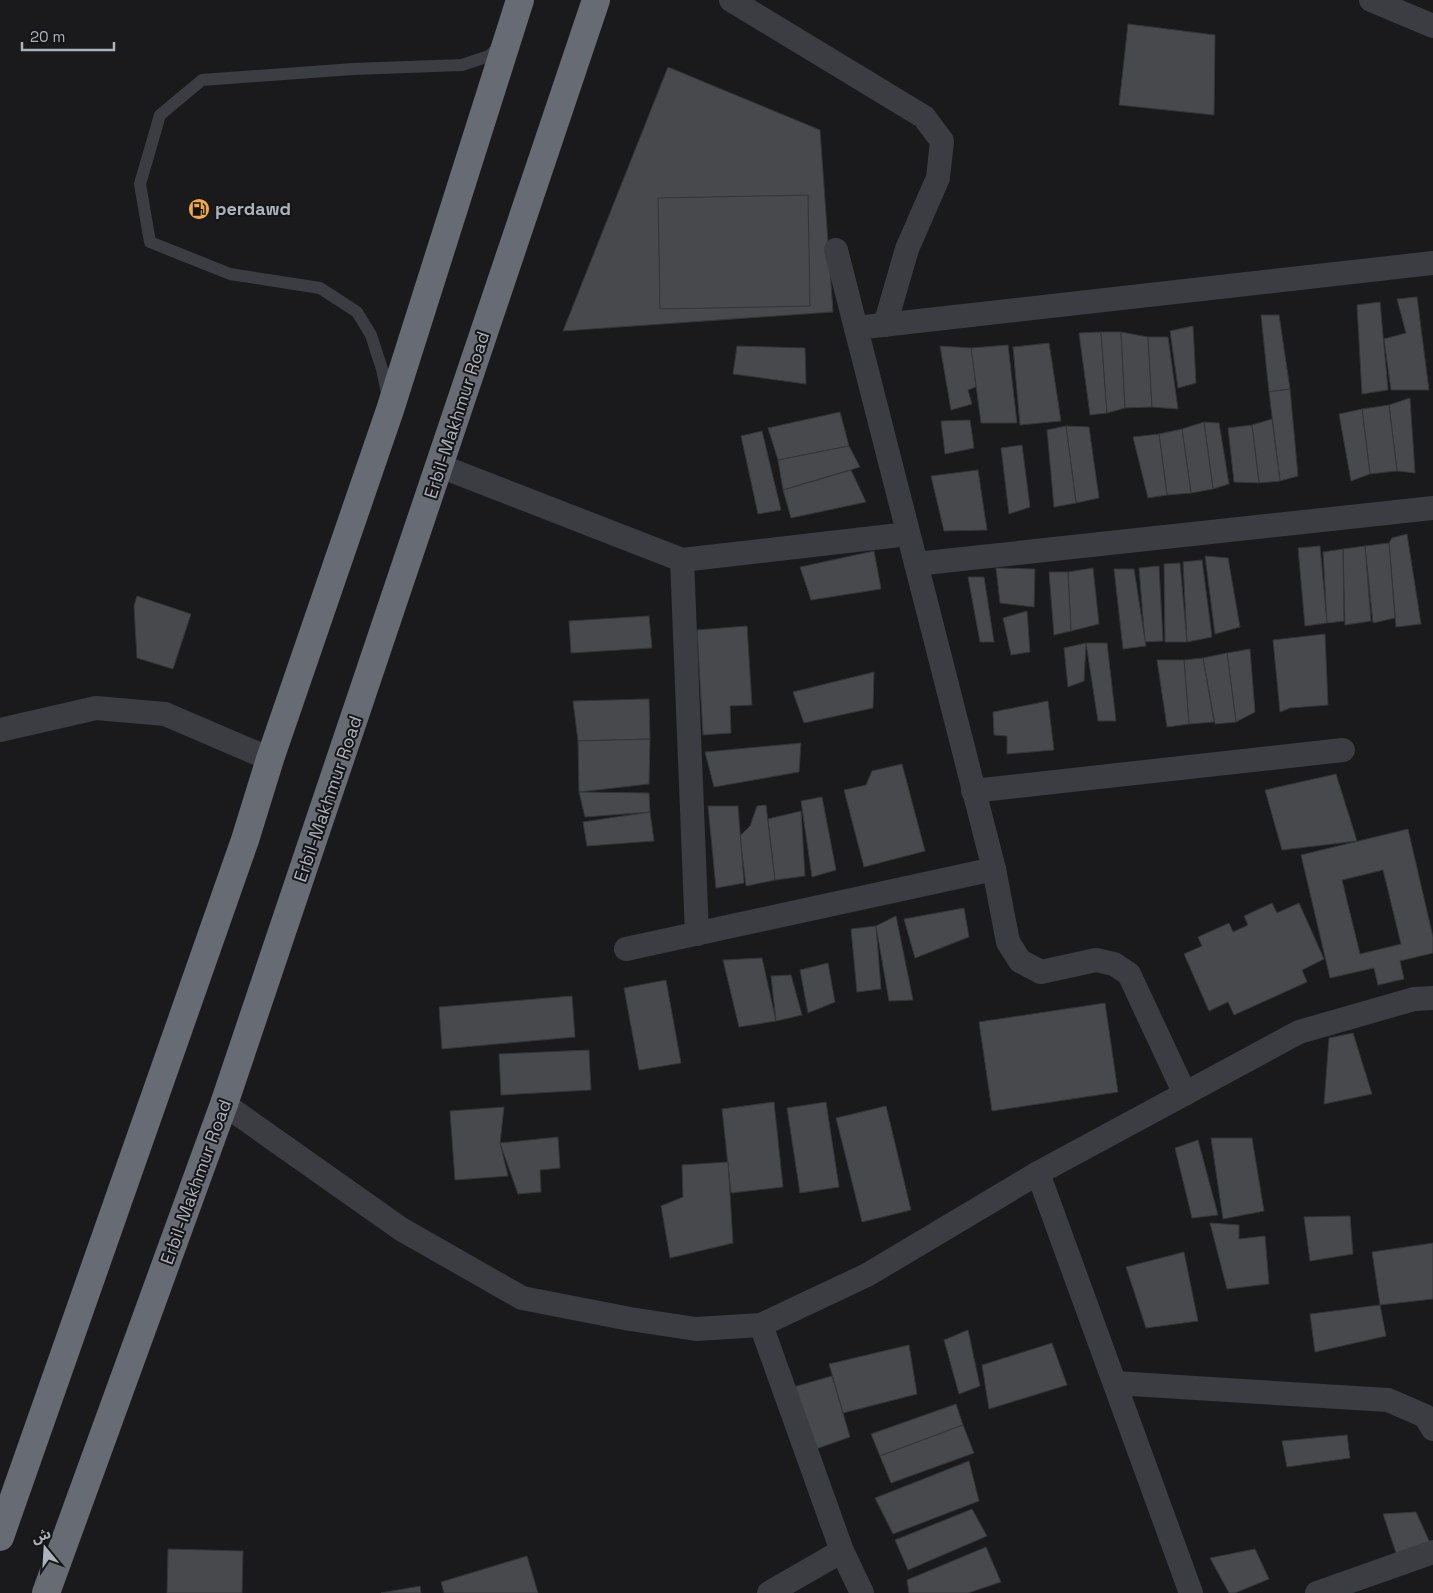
<svg xmlns="http://www.w3.org/2000/svg" width="1433" height="1593" viewBox="0 0 1433 1593" font-family="'Space Grotesk','Noto Sans Arabic',sans-serif">
	<style>
		.building { fill: #47494d; stroke: #343539; fill-rule: evenodd }
		.lines { fill: none; stroke-linecap: round; stroke-linejoin: round }
		.lane { stroke: #3b3d42; stroke-width: 12 }
		.street { stroke: #3b3d42; stroke-width: 24 }
		.highway { stroke: #676b73; stroke-width: 28 }
		.labels { text-anchor: middle; stroke-width: 4; stroke-linejoin: round; paint-order: stroke }
		.poi-label { font-size: 18px; font-weight: bold; fill: #adb3bc; stroke: #151518; text-anchor: start }
		.street-label { font-size: 18px; fill: #adb3bc; stroke: #151518 }
	</style>
	<rect width="100%" height="100%" fill="#1a1a1d"/>
	<!-- building -->
	<g class="building">
		<polygon points="1128,24 1215,35 1214,115 1119,105"/>
		<polygon points="668,67 820,130 833,312 563,331"/>
		<polygon points="808,195 810,306 660,309 658,198"/>
		<polygon points="1417,297 1429,390 1391,390 1384,339 1406,333 1397,299"/>
		<polygon points="1380,302 1388,390 1362,394 1357,305"/>
		<polygon points="1261,315 1279,315 1290,389 1269,392"/>
		<polygon points="1193,326 1196,383 1178,388 1170,331"/>
		<polygon points="1101,332 1107,413 1090,415 1079,333"/>
		<polygon points="1101,332 1121,332 1125,408 1107,413"/>
		<polygon points="1121,332 1148,337 1152,407 1125,408"/>
		<polygon points="1148,337 1168,337 1178,409 1152,407"/>
		<polygon points="1049,343 1061,421 1020,425 1013,347"/>
		<polygon points="1008,345 1017,423 981,423 971,348"/>
		<polygon points="737,346 805,348 806,384 733,374"/>
		<polygon points="940,346 971,348 976,387 968,390 972,404 951,410"/>
		<polygon points="1290,389 1298,476 1280,481 1269,392"/>
		<polygon points="1410,398 1415,473 1397,471 1389,405"/>
		<polygon points="1389,405 1397,471 1370,474 1362,409"/>
		<polygon points="1362,409 1370,474 1351,481 1339,414"/>
		<polygon points="840,412 849,446 778,460 768,428"/>
		<polygon points="1272,419 1280,481 1259,483 1252,425"/>
		<polygon points="970,420 974,448 945,454 941,421"/>
		<polygon points="1204,422 1219,423 1229,484 1213,489"/>
		<polygon points="1204,422 1213,489 1191,493 1182,429"/>
		<polygon points="1252,425 1259,483 1234,482 1228,428"/>
		<polygon points="1066,426 1089,427 1099,498 1076,503"/>
		<polygon points="1066,426 1076,503 1054,507 1047,430"/>
		<polygon points="1182,429 1191,493 1167,495 1159,434"/>
		<polygon points="762,431 781,510 758,514 741,436"/>
		<polygon points="1159,434 1167,495 1148,498 1133,437"/>
		<polygon points="1022,445 1030,507 1009,514 1001,448"/>
		<polygon points="849,446 860,467 783,490 778,460"/>
		<polygon points="851,470 866,502 791,518 783,490"/>
		<polygon points="978,470 987,530 944,531 931,476"/>
		<polygon points="1407,534 1421,624 1396,627 1389,543 1392,538"/>
		<polygon points="1389,543 1395,618 1373,623 1365,546"/>
		<polygon points="1320,546 1327,623 1305,626 1298,548"/>
		<polygon points="1365,546 1371,621 1345,625 1343,549"/>
		<polygon points="1343,549 1344,621 1327,623 1323,552"/>
		<polygon points="874,551 881,589 811,600 800,567"/>
		<polygon points="1205,556 1228,558 1240,627 1215,634"/>
		<polygon points="1202,560 1212,637 1187,642 1183,562"/>
		<polygon points="1180,563 1187,642 1165,642 1164,564"/>
		<polygon points="1159,566 1163,641 1145,642 1139,568"/>
		<polygon points="996,568 1035,569 1034,607 1000,603"/>
		<polygon points="1093,568 1099,624 1071,631 1068,572"/>
		<polygon points="1114,569 1134,569 1146,646 1123,649"/>
		<polygon points="1049,572 1068,572 1071,631 1054,635"/>
		<polygon points="968,577 984,577 994,642 980,642"/>
		<polygon points="137,596 191,614 173,669 137,658 134,606"/>
		<polygon points="1027,611 1030,652 1011,655 1003,618"/>
		<polygon points="649,616 652,648 571,653 569,621"/>
		<polygon points="747,626 752,705 730,706 731,733 703,735 697,630"/>
		<polygon points="1325,634 1328,705 1290,708 1280,712 1273,640"/>
		<polygon points="1086,643 1084,681 1068,687 1064,648"/>
		<polygon points="1086,643 1107,643 1116,721 1098,721"/>
		<polygon points="1250,649 1255,712 1236,722 1227,653"/>
		<polygon points="1227,653 1236,722 1215,724 1203,658"/>
		<polygon points="1203,658 1214,722 1189,724 1184,660"/>
		<polygon points="1157,660 1184,660 1189,724 1167,727"/>
		<polygon points="874,672 873,708 804,723 793,692"/>
		<polygon points="649,699 650,739 578,741 573,701"/>
		<polygon points="1048,701 1054,750 1007,754 1007,736 994,735 993,712"/>
		<polygon points="650,739 649,784 579,792 578,741"/>
		<polygon points="801,743 799,772 714,787 705,752"/>
		<polygon points="902,764 925,851 864,867 844,790 866,785 872,771"/>
		<polygon points="1336,774 1357,841 1282,850 1265,790"/>
		<polygon points="579,792 649,793 650,812 585,817"/>
		<polygon points="822,797 836,870 812,877 801,801"/>
		<polygon points="766,805 775,880 746,886 740,836 750,826 757,806"/>
		<polygon points="708,806 738,806 744,883 716,888"/>
		<polygon points="801,811 805,876 775,880 768,819"/>
		<polygon points="650,812 654,841 587,846 583,822"/>
		<path d="M 1408,829 L 1433,937 L 1433,953 L 1400,961 L 1404,979 L 1378,985 L 1374,968 L 1330,978 L 1301,855 ZM 1383,870 L 1401,944 L 1360,954 L 1342,880 Z"/>
		<polygon points="1272,903 1277,913 1299,903 1324,959 1302,970 1307,982 1234,1015 1228,1002 1209,1011 1184,954 1202,946 1198,937 1229,923 1233,932 1248,925 1244,916"/>
		<polygon points="964,908 969,937 915,958 904,919"/>
		<polygon points="896,916 913,1000 889,1001 876,926"/>
		<polygon points="876,926 881,989 857,992 851,929"/>
		<polygon points="762,958 776,1021 739,1027 723,960"/>
		<polygon points="828,963 835,1002 808,1013 800,970"/>
		<polygon points="791,975 802,1015 776,1021 771,976"/>
		<polygon points="666,980 681,1063 639,1070 624,988"/>
		<polygon points="572,996 575,1037 442,1049 439,1007"/>
		<polygon points="1105,1003 1118,1092 992,1111 979,1022"/>
		<polygon points="1353,1033 1372,1094 1324,1104 1329,1038"/>
		<polygon points="589,1050 591,1090 501,1095 499,1054"/>
		<polygon points="774,1102 783,1187 731,1193 722,1109"/>
		<polygon points="826,1102 839,1187 800,1193 787,1108"/>
		<polygon points="886,1106 911,1210 862,1222 836,1118"/>
		<polygon points="504,1107 500,1143 508,1176 455,1180 450,1111"/>
		<polygon points="558,1137 560,1168 540,1170 541,1192 518,1194 500,1143"/>
		<polygon points="1211,1138 1252,1138 1264,1211 1223,1219"/>
		<polygon points="1198,1140 1218,1215 1192,1218 1175,1148"/>
		<polygon points="728,1162 733,1243 670,1258 661,1206 683,1197 682,1165"/>
		<polygon points="1350,1216 1353,1254 1310,1261 1304,1217"/>
		<polygon points="1210,1223 1239,1225 1239,1239 1265,1236 1269,1284 1227,1289"/>
		<polygon points="1433,1243 1433,1299 1380,1305 1372,1252"/>
		<polygon points="1184,1252 1198,1321 1146,1328 1126,1267"/>
		<polygon points="1380,1305 1386,1336 1315,1352 1310,1314"/>
		<polygon points="968,1330 980,1386 959,1394 944,1340"/>
		<polygon points="1052,1343 1067,1385 989,1409 982,1365"/>
		<polygon points="909,1345 917,1394 843,1413 829,1364"/>
		<polygon points="832,1376 850,1437 813,1450 790,1388"/>
		<polygon points="956,1404 963,1425 880,1456 871,1434"/>
		<polygon points="963,1425 974,1453 891,1483 880,1456"/>
		<polygon points="1347,1435 1350,1458 1287,1467 1282,1441"/>
		<polygon points="969,1461 979,1501 893,1534 875,1498"/>
		<polygon points="972,1509 987,1536 908,1570 895,1540"/>
		<polygon points="1416,1512 1432,1547 1399,1562 1383,1514"/>
		<polygon points="986,1547 1001,1582 968,1593 909,1593 907,1580"/>
		<polygon points="168,1549 243,1551 242,1593 167,1593"/>
		<polygon points="1255,1549 1269,1579 1235,1593 1229,1593 1210,1558"/>
		<polygon points="527,1556 538,1593 444,1593 441,1582"/>
		<polygon points="420,1586 421,1593 381,1593"/>
	</g>
	<g class="lines">
		<!-- lane -->
		<polyline class="lane" points="388,398 382,369 371,335 357,312 320,288 230,274 150,242 140,184 160,115 202,80 353,69 462,65 489,56 500,46"/>
		<!-- street -->
		<g class="street">
			<polyline points="731,0 924,117 942,141 938,178 907,249 885,325"/>
			<polyline points="1371,0 1433,26"/>
			<polyline points="836,250 994,869 1008,942 1020,961 1041,972 1096,960 1114,964 1129,974 1185,1094"/>
			<polyline points="856,328 1433,263"/>
			<polyline points="440,466 682,560 908,534"/>
			<polyline points="682,560 697,934"/>
			<polyline points="916,564 1433,508"/>
			<polyline points="0,730 96,708 165,714 270,759"/>
			<polyline points="973,791 1343,750"/>
			<polyline points="626,949 994,869"/>
			<polyline points="224,1104 401,1229 522,1298 630,1319 696,1329 761,1325 867,1275 1038,1173 1299,1032 1414,999 1433,998"/>
			<polyline points="1038,1173 1191,1593"/>
			<polyline points="761,1325 842,1551 862,1593"/>
			<polyline points="1115,1383 1388,1400 1425,1416 1433,1429"/>
			<polyline points="769,1593 842,1551"/>
			<polyline points="1317,1593 1433,1552"/>
		</g>
		<!-- highway -->
		<g class="highway">
			<polyline points="0,1537 245,840 270,759 390,410 520,0"/>
			<polyline points="46,1593 224,1104 596,0"/>
		</g>
	</g>
	<!-- icons -->
	<defs>
		<g id="fuel-disc" transform="scale(1.125)"><circle r="9.5" fill="#f0a83f" stroke="#151518"/><path d="M-5.5-6h7V0h2V4h1.3V-2.5L3-4.5l.8-.8L6-3V5H2.5V1h-1V6h-7ZM-4.2-4.7v3.2H.2V-4.7Z" fill="#111"/></g>
	</defs>
	<g fill-rule="evenodd">
		<use href="#fuel-disc" x="199" y="209"/>
	</g>
	<g class="labels">
		<!-- poi labels -->
		<g class="poi-label">
			<text x="215" y="215">perdawd</text>
		</g>
		<!-- street labels -->
		<g class="street-label">
			<text transform="translate(457 415) rotate(-72)" y="6">Erbil-Makhmur Road</text>
			<text transform="translate(328 799) rotate(-71)" y="6">Erbil-Makhmur Road</text>
			<text transform="translate(196 1182) rotate(-70)" y="6">Erbil-Makhmur Road</text>
		</g>
	</g>
	<!-- north arrow -->
	<g transform="translate(45 1548) rotate(342)" stroke="#151518" stroke-width="4" paint-order="stroke">
	<path d="M0-4L9 19L0 12L-9 19Z" fill="#adb3bc"/>
	<text y="-8" font-size="14" font-weight="bold" text-anchor="middle" fill="#adb3bc">ش</text>
	</g>
	<!-- scale -->
	<path d="M22 42v8h92v-8" fill="none" stroke="#adb3bc" stroke-width="2.5"/>
	<text x="30" y="42" font-size="15" fill="#adb3bc" stroke="#151518" stroke-width="4" paint-order="stroke">20 m</text>
</svg>
